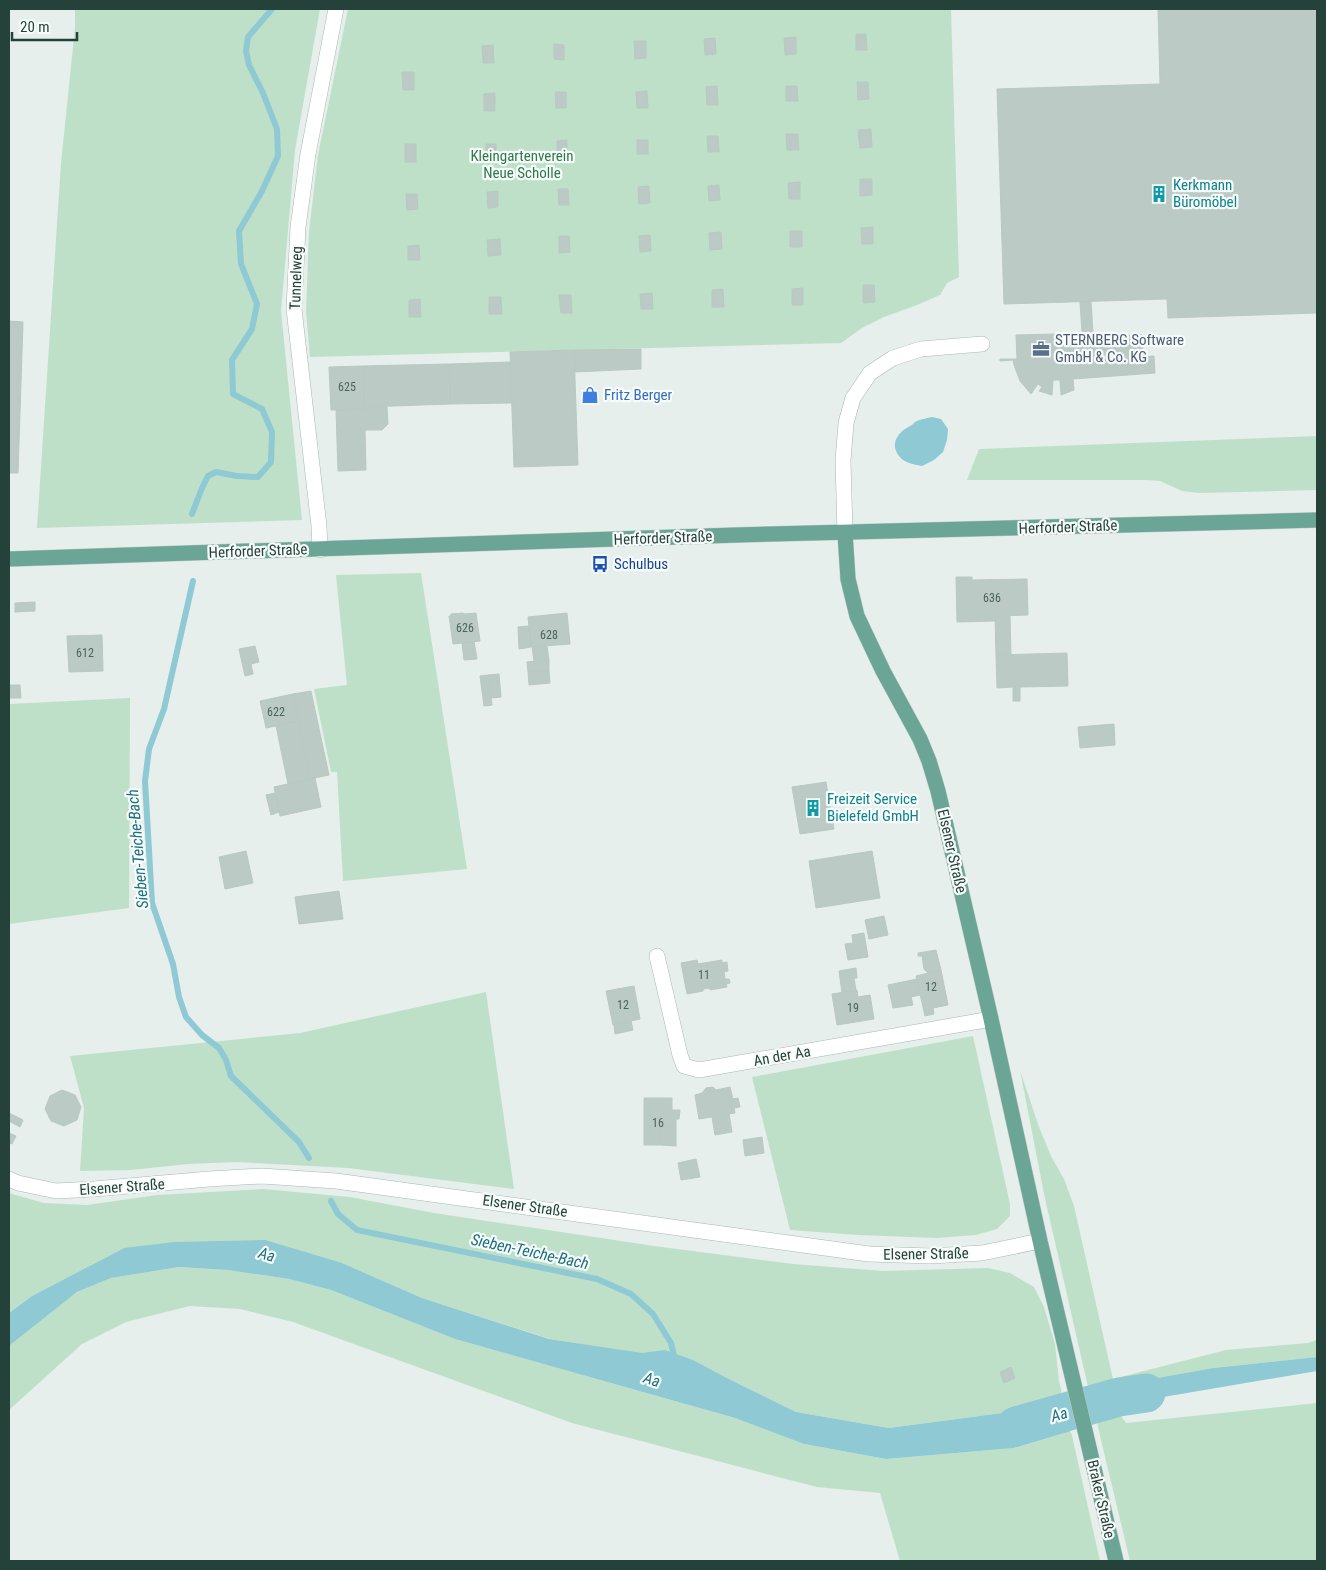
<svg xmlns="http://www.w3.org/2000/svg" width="1326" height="1570" viewBox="0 0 1326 1570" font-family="'Roboto Condensed',sans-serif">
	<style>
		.green { fill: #bfe0c8 }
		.water { fill: #8ec9d4 }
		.pier { fill: #e6efeb }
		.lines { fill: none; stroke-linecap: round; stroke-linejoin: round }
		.stream { stroke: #8ec9d4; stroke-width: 6 }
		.river { stroke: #8ec9d4; stroke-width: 39 }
		.building { fill: #bbcac4; stroke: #b8c9c2 }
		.minor-casing { stroke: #a8b8b2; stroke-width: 16 }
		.major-casing { stroke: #c2cac8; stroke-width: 16 }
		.minor { stroke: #fff; stroke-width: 15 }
		.major { stroke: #6aa596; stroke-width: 15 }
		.labels { text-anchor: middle; stroke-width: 4.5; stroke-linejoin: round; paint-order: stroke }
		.number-label { font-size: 12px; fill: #4a645c }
		.park-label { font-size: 15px; fill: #2d7a4b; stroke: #f7fbf9 }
		.culture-label { font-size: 15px; fill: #0d838f; stroke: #f7fbf9; text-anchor: start }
		.street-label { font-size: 15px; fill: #24423a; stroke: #f7fbf9 }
		.service-label { font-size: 15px; fill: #4e5e75; stroke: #f7fbf9; text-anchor: start }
		.shop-label { font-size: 15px; fill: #366cbe; stroke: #f7fbf9; text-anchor: start }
		.transit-label { font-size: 15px; fill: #164399; stroke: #f7fbf9; text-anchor: start }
		.water-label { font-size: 16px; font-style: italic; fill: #1c6f80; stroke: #f7fbf9 }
	</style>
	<rect width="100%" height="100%" fill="#e6efeb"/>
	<!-- green -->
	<g class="green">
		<polygon points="75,9 320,9 295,150 281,311 302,520 37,528 61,163 75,28"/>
		<polygon points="348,9 951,9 959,277 947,283 940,295 917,305 884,317 862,328 841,343 310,357 306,312 309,232 318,155"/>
		<polygon points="1317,436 1317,490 1199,493 1182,491 1160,481 1147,480 967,480 979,449"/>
		<polygon points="421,573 467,869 343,881 337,772 331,772 314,689 347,685 336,575"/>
		<polygon points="130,698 129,908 9,924 9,704"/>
		<polygon points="486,992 514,1189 348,1168 237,1162 188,1164 131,1170 80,1171 84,1108 70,1056 300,1033"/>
		<polygon points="973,1036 1010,1204 1010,1216 997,1229 976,1235 937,1238 858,1235 790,1230 752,1077"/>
		<polygon points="1020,1070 1039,1127 1051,1156 1064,1179 1074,1206 1113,1379 1226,1350 1308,1343 1317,1340 1317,1357 1213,1368 1123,1384 1088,1387 1044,1194"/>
		<polygon points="263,1189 350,1197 434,1213 654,1246 793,1264 883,1271 988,1268 1010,1273 1034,1287 1044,1307 1055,1344 1059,1381 1062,1393 1002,1413 889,1428 796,1412 731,1380 693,1360 665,1351 642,1354 550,1339 422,1298 342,1263 124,1248 32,1296 9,1313 9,1193 44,1203 87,1205 157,1195"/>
		<polygon points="179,1267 229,1270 289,1279 331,1290 455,1339 735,1418 804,1444 886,1459 1014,1448 1071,1431 1100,1561 900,1561 880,1493 817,1487 572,1423 293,1322 240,1309 190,1306 126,1322 82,1344 9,1410 9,1346 77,1292 111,1278"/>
		<polygon points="1317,1403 1317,1561 1130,1561 1097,1423 1115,1408 1126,1423"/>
	</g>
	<!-- water -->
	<g class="water">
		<path d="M 932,417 L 941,419 L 948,429 L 947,440 L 943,452 L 934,460 L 922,466 C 916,465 907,463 903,460 C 888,447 896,433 910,426 C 913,425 914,422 917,421 C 921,419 928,418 932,417 Z"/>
		<polygon points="265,1240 342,1263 422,1298 549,1339 642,1353 665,1350 693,1360 731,1380 796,1412 889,1428 1002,1413 1062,1393 1071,1431 1014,1448 886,1459 804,1444 735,1418 455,1339 331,1290 289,1279 228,1270 179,1267 111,1278 77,1292 9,1346 9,1313 32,1296 124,1248 174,1242"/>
		<polygon points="1317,1357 1317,1371 1128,1403 1115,1408 1097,1423 1088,1387 1123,1384 1213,1368"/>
	</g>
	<!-- pier -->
	<g class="pier">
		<polygon points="1088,1384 1088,1387 1098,1425 1095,1423 1086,1387"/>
		<polygon points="1061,1391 1064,1393 1073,1431 1071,1434"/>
	</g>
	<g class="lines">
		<!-- stream -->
		<g class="stream">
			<polyline points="192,514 202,488 208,476 216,472 237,476 258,477 271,462 272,432 262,409 233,394 232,360 252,329 257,304 241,264 239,231 262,191 278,156 277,129 263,93 249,65 246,51 248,37 272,9"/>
			<polyline points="193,581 164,709 149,749 145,781 152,903 173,964 179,997 186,1017 202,1035 219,1048 226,1060 231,1076 299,1142 309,1158"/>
			<polyline points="331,1201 338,1214 357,1230 597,1279 631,1294 653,1314 671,1343 675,1360"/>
		</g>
		<!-- river -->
		<polyline class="river" points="1016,1426 1119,1397 1146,1393"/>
	</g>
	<!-- building -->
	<g class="building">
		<polygon points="1158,9 1317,9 1317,313 1168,318 1167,299 1004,304 997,89 1160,84"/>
		<polygon points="856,34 866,34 867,50 856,50"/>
		<polygon points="796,37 796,54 785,55 784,38"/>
		<polygon points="715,38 716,54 705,55 704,39"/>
		<polygon points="634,41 646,41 646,58 635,59"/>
		<polygon points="554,44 564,45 564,60 554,59"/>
		<polygon points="493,45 494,63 483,63 482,46"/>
		<polygon points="402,72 414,72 414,90 403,90"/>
		<polygon points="857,82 868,82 869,99 858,100"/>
		<polygon points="717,86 718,105 707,105 706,87"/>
		<polygon points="786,86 797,86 798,101 786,101"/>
		<polygon points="647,91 648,108 637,108 636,92"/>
		<polygon points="555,92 566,92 566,108 556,108"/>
		<polygon points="495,93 495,111 484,111 484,94"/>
		<polygon points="871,129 872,147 860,148 858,130"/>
		<polygon points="786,134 798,134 799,150 787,150"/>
		<polygon points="707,136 718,136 719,152 708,152"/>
		<polygon points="567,140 567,156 557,157 557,141"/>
		<rect x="637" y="140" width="11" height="14"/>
		<rect x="405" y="144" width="11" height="18"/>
		<rect x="486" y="144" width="10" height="16"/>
		<polygon points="860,179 872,179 872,195 860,196"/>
		<polygon points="800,182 800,199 789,199 788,183"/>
		<polygon points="719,185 720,200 709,201 708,186"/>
		<polygon points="649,186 650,203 639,204 638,187"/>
		<polygon points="558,189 568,189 569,205 559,205"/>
		<polygon points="498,191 498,207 488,208 487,192"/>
		<polygon points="406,194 417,194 418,209 407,210"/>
		<polygon points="873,227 873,244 862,244 861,228"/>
		<rect x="790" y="231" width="12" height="16"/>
		<polygon points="721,232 722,249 710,250 709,233"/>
		<polygon points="650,235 651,251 640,252 639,236"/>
		<polygon points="559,236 569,236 570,252 559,253"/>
		<polygon points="500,239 501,255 488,256 487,240"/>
		<polygon points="419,245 420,260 408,260 408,246"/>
		<polygon points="863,285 874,285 875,302 863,303"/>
		<polygon points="803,288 803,305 792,305 792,289"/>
		<polygon points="723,289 724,307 712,307 712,290"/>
		<polygon points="652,293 653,309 641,309 640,294"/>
		<polygon points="559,295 571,295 572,313 561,313"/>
		<polygon points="489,297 501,297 502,314 489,314"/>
		<polygon points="420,299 421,317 409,317 409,300"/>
		<polygon points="1091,301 1093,333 1082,333 1080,302"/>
		<polygon points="9,321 23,322 18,473 9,473"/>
		<polygon points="1093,333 1093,336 1142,335 1143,352 1139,352 1140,357 1154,356 1155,373 1073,379 1074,390 1061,395 1060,380 1053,380 1052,395 1039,391 1042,387 1038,384 1031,394 1020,381 1014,365 1013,360 1000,361 1000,359 1017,359 1016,335"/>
		<polygon points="641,349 641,369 575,372 574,350"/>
		<polygon points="574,350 578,465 514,467 510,352"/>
		<polygon points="510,362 511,403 450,404 449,364"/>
		<polygon points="449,364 450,404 364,407 363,366"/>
		<polygon points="363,366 364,409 331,410 329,367"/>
		<polygon points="364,407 387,407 388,424 382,430 365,430 366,470 338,471 336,410 364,409"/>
		<polygon points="956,577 972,577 972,580 1027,579 1028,615 995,616 995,621 957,622"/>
		<polygon points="35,602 35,611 15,612 15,603"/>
		<polygon points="463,613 464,614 476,613 480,641 453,644 449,616 451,616 451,614"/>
		<polygon points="567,613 570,644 531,647 528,617"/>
		<polygon points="995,616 1010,616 1011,654 996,655"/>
		<polygon points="529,626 531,647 519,649 518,627"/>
		<polygon points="102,635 103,671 69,672 67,636"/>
		<polygon points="474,641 477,659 464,660 462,643"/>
		<polygon points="255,646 259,662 251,664 253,674 245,676 239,649"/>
		<polygon points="547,646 549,660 534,661 532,647"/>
		<polygon points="1067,653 1068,686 1020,687 1020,701 1013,701 1013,687 997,688 996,655"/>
		<polygon points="549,660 549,671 528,672 527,662"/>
		<polygon points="549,671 550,683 529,685 528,672"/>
		<polygon points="499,674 501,697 491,698 488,675"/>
		<polygon points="488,675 492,705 484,706 480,676"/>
		<polygon points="9,685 20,685 21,698 9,698"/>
		<polygon points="311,691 329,775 310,779 293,694"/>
		<polygon points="293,694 299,721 266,728 260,701"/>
		<polygon points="298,721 310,779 288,784 276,726"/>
		<polygon points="1114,724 1115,745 1080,748 1078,727"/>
		<polygon points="315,778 321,807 280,816 274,787"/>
		<polygon points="826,782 834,829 800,834 792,787"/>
		<polygon points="275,793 279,812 271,815 266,795"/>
		<polygon points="246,851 253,883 225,889 219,857"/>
		<polygon points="872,851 880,898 816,908 809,861"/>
		<polygon points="339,891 343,919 299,924 295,897"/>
		<polygon points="884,916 888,935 869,939 865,920"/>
		<polygon points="864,933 868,957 848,960 845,944 853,943 852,935"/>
		<polygon points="936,950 941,970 928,973 924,969 922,956 918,956 918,953"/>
		<polygon points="697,960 698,964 722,960 722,963 727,962 728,971 724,972 725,979 729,979 730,983 726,984 727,987 710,990 710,988 703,989 703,991 687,994 681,963"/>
		<polygon points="856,968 857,978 854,978 856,990 842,993 839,971"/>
		<polygon points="941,970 948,1005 933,1008 934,1014 925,1016 916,976"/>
		<polygon points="917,979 920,995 911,997 913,1005 893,1008 888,985"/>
		<polygon points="634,986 640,1019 613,1025 606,991"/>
		<polygon points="857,990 858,997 870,995 874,1019 837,1025 832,994"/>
		<polygon points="631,1021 633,1030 615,1034 614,1025"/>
		<polygon points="713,1087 716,1090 730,1087 733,1099 738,1098 740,1107 734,1108 735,1113 729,1114 732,1132 715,1135 712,1117 699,1119 695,1095 702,1093 706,1088"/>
		<polygon points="62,1090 75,1095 81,1107 77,1120 64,1126 51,1121 45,1109 50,1096"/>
		<polygon points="644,1098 672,1098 672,1110 680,1110 679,1119 673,1119 672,1127 661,1127 661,1145 644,1145"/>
		<polygon points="9,1113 23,1120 20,1127 9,1121"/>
		<polygon points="673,1119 676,1119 676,1146 661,1145 661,1127 673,1127"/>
		<polygon points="9,1133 16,1136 12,1144 9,1143"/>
		<polygon points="762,1137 764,1153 745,1156 743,1140"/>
		<polygon points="696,1159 700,1177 681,1180 678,1163"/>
		<polygon points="1011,1367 1015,1378 1004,1383 1000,1372"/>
	</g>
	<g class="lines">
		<!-- minor casing -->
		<g class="minor-casing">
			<g id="minor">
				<polyline points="845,533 843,460 846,423 853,398 870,373 893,358 921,349 982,344"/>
				<polyline points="320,550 319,526 294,309 298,227 308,154 336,9"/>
				<polyline points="657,956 680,1055 684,1066 699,1070 991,1019"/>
				<polyline points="9,1179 18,1183 56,1191 94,1189 209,1179 262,1176 336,1181 869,1254 930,1256 982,1253 1040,1241"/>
			</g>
		</g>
		<!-- major casing -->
		<g class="major-casing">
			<g id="major">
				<polyline points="845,533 848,579 857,616 883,671 920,739 929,761 938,791 991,1019 1040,1241 1116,1561"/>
				<polyline points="9,559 737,535 1317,520"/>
			</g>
		</g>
		<!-- minor -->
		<use href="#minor" class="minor"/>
		<!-- major -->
		<use href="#major" class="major"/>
	</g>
	<!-- icons -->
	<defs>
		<g id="building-bare" transform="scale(1.35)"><path d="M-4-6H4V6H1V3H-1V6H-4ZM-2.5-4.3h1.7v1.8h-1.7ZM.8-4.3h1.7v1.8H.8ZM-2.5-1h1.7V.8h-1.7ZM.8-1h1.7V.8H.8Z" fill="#0f9aa8" stroke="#f7fbf9" stroke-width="2.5" paint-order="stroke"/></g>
		<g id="office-bare" transform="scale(1.35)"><path d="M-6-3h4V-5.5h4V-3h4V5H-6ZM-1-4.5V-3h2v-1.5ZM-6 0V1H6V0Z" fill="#5c6f8a" stroke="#f7fbf9" stroke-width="2.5" paint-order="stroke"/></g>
		<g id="shop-bare" transform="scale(1.35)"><path d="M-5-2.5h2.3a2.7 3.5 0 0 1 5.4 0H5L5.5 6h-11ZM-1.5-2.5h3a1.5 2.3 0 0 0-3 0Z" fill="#3f7fe0" stroke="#f7fbf9" stroke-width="2.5" paint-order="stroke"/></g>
		<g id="bus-bare" transform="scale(1.35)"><path d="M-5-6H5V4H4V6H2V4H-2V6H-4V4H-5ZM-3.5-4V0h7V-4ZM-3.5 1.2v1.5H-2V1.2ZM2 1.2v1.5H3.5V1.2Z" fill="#1a4fb4" stroke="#f7fbf9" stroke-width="2.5" paint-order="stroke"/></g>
	</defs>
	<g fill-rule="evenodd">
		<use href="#building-bare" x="1159" y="194"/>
		<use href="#office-bare" x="1041" y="349"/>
		<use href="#shop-bare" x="590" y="395"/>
		<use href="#bus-bare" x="600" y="564"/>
		<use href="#building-bare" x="813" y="808"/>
	</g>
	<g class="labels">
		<!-- number labels -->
		<g class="number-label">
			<text x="347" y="391">625</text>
			<text x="992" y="602">636</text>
			<text x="465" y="632">626</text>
			<text x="549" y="639">628</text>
			<text x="85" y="657">612</text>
			<text x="276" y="716">622</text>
			<text x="704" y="979">11</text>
			<text x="931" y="991">12</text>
			<text x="623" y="1009">12</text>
			<text x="853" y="1012">19</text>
			<text x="658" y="1127">16</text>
		</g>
		<!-- park labels -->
		<g class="park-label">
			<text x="522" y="161">Kleingartenverein<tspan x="522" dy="17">Neue Scholle</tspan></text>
		</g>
		<!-- culture labels -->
		<g class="culture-label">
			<text x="1173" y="190">Kerkmann<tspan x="1173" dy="17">Büromöbel</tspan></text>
			<text x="827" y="804">Freizeit Service<tspan x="827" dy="17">Bielefeld GmbH</tspan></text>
		</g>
		<!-- street labels -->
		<g class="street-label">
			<text transform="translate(296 278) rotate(-88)" y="5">Tunnelweg</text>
			<text transform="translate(1068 527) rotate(-2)" y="5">Herforder Straße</text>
			<text transform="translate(663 538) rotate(-2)" y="5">Herforder Straße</text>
			<text transform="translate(258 551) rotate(-2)" y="5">Herforder Straße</text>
			<text transform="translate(952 851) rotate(77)" y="5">Elsener Straße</text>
			<text transform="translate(782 1056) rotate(-10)" y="5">An der Aa</text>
			<text transform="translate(122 1187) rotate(-4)" y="5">Elsener Straße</text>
			<text transform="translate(525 1206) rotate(8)" y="5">Elsener Straße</text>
			<text transform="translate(926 1254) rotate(-1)" y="5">Elsener Straße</text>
			<text transform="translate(1101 1499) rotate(77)" y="5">Braker Straße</text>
		</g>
		<!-- service labels -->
		<g class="service-label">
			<text x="1055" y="345">STERNBERG Software<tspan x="1055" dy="17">GmbH &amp; Co. KG</tspan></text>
		</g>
		<!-- shop labels -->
		<g class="shop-label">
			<text x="604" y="400">Fritz Berger</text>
		</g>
		<!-- transit labels -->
		<g class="transit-label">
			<text x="614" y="569">Schulbus</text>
		</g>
		<!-- water labels -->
		<g class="water-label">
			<text transform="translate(137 849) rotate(-95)" y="6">Sieben-Teiche-Bach</text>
			<text transform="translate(530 1251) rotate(12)" y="6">Sieben-Teiche-Bach</text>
			<text transform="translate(267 1254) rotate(16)" y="6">Aa</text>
			<text transform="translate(652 1379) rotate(17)" y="6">Aa</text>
			<text transform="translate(1059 1414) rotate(-16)" y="6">Aa</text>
		</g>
	</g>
	<!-- border -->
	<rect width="1326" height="1570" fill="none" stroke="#24423a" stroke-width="20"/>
	<!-- scale -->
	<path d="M12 32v8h65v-8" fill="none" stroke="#24423a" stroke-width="2.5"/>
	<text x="20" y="32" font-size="15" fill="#24423a" stroke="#f7fbf9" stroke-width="4" paint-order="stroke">20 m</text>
</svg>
